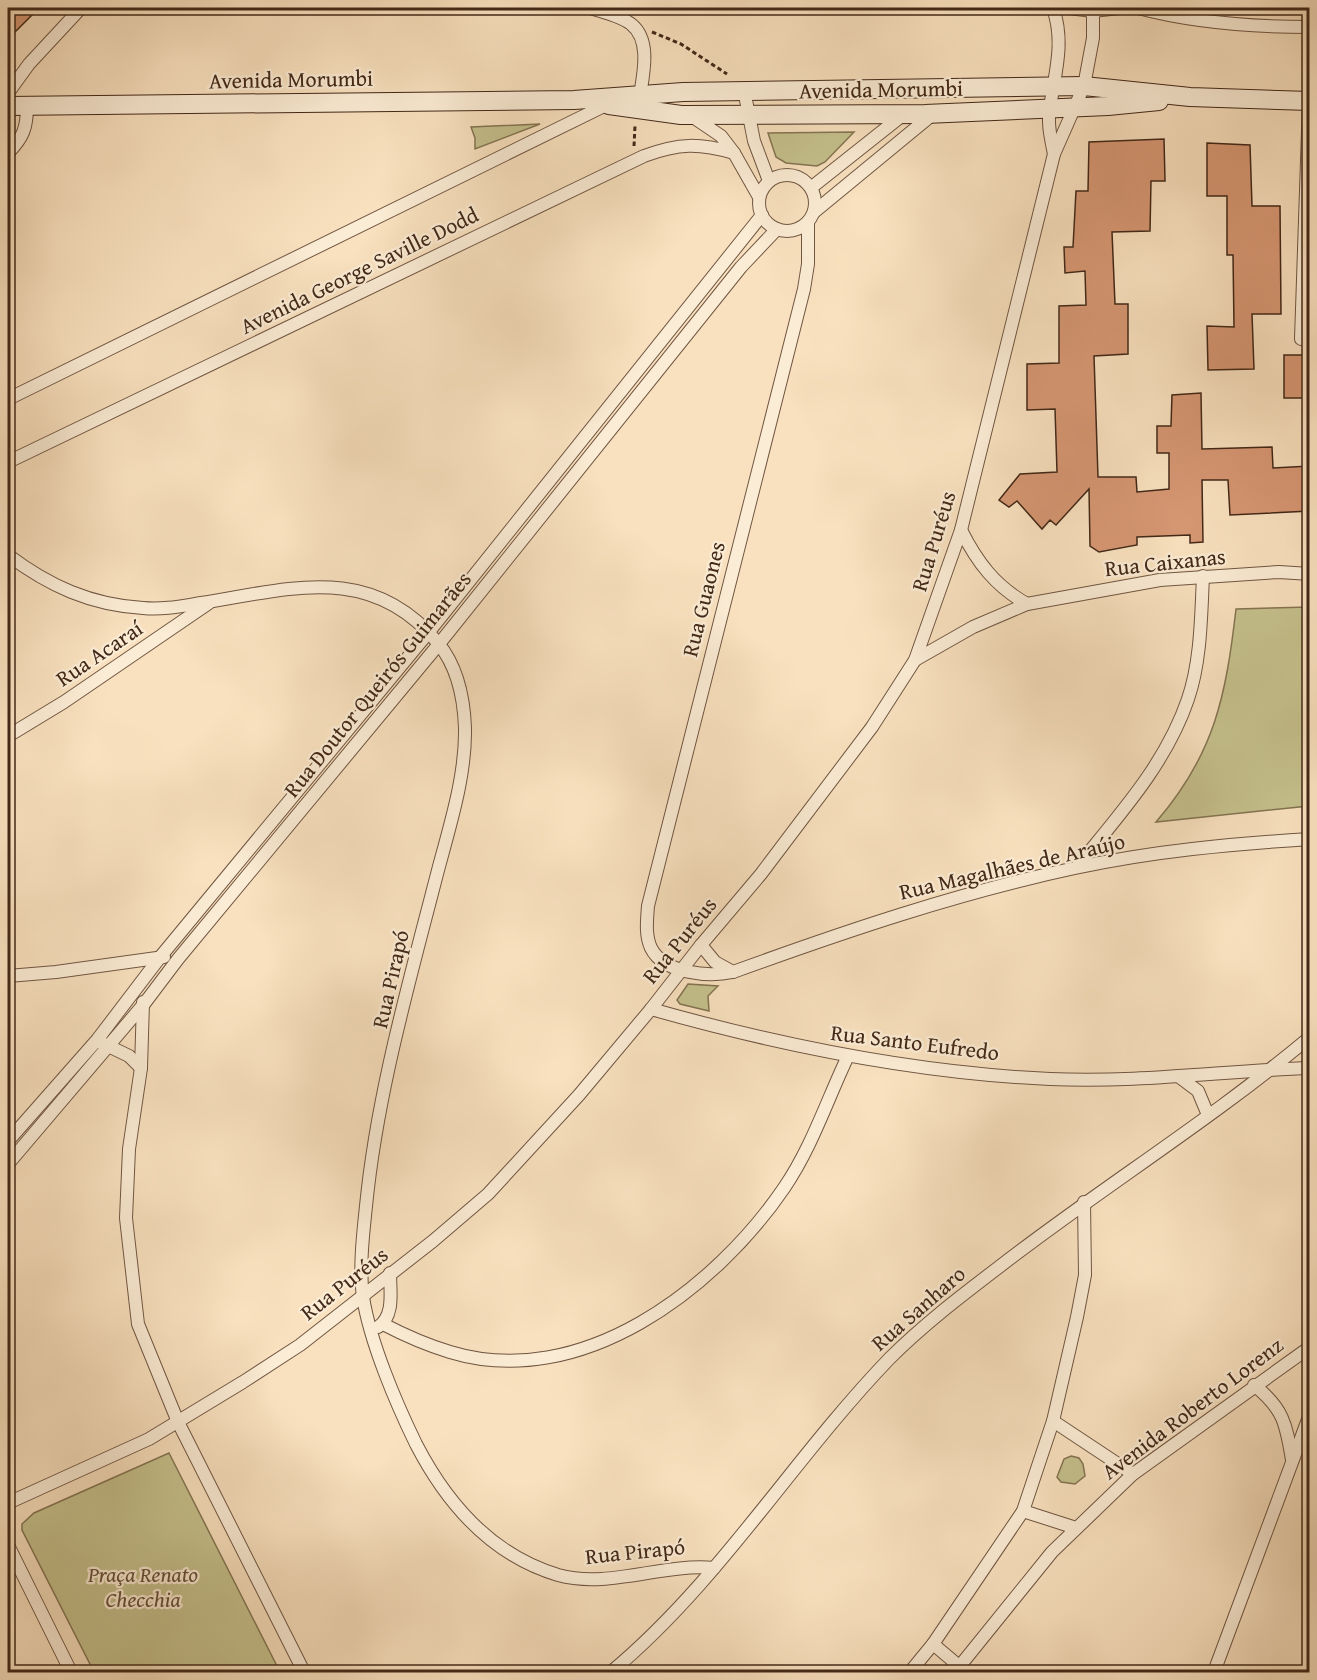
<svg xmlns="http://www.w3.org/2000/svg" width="1317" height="1680" viewBox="0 0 1317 1680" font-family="'Gentium Book Plus',serif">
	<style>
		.green { fill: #c5c18d; stroke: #847452; stroke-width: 1.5 }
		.building { fill: #d69773; stroke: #422818; stroke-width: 1.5 }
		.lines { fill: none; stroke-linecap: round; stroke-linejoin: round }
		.minor-casing { stroke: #705642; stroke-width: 14 }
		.secondary-casing { stroke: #422818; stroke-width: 20 }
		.path { stroke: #422818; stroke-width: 3; stroke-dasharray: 4.5 3; stroke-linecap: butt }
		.minor { stroke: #fbecd5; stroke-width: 12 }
		.secondary { stroke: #fbecd5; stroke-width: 18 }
		.labels { text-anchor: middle; stroke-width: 4.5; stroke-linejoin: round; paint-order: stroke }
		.street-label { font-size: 22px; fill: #422818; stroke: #fbecd5 }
		.park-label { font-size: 22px; font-style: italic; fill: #634e35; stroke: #fbecd5 }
	</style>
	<rect width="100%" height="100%" fill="#f9e1bf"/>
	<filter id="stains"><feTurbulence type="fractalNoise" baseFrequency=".00333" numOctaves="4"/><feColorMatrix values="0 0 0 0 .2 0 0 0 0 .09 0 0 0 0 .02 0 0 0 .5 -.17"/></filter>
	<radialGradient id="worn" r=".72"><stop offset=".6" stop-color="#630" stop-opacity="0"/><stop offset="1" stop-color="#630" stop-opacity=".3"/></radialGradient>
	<!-- green -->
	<g class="green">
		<polygon points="540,124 475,149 475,138 471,127"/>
		<polygon points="854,132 825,162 817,166 786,163 776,157 768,133"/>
		<path d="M 1309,607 L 1309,806 L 1156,822 C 1215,754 1226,695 1236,609 Z"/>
		<polygon points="688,984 718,986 708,996 709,1011 680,1004 677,1000"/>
		<polygon points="169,1453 280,1672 94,1672 22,1530 22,1524 34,1513"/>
		<polygon points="1071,1456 1079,1458 1083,1464 1085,1476 1075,1484 1061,1482 1057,1477 1064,1459"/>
	</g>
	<!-- building -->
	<g class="building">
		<polygon points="8,8 39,8 14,33 8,27"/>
		<polygon points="1164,139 1165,181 1151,181 1150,231 1112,232 1115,304 1128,304 1128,354 1094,356 1098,477 1136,477 1137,492 1169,489 1169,453 1157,453 1157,426 1171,426 1172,395 1201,393 1202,449 1272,447 1273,468 1310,466 1310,511 1230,515 1228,480 1202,480 1203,542 1190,543 1190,535 1137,537 1137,545 1099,552 1090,546 1089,489 1056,525 1050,520 1042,529 1017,501 1009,507 999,500 1020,474 1057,472 1055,409 1027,410 1027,364 1059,363 1059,306 1086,305 1085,271 1065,273 1064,247 1073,247 1076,191 1088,191 1089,142"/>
		<polygon points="1207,143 1250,145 1252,206 1280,206 1281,314 1252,314 1254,369 1208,370 1207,326 1234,327 1233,255 1227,255 1227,196 1207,196"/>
		<rect x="1284" y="355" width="26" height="43"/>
	</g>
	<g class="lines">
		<!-- minor casing -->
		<g class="minor-casing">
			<g id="minor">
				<path d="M 591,8 C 603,12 621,16 631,24 C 653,41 642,79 639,102"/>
				<path d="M 1053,8 C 1065,43 1055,72 1050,108 C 1047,123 1051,139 1054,154"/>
				<polyline points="1069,8 1093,11 1119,8"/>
				<path d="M 1138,8 C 1195,23 1251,27 1310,27"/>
				<polyline points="744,90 754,141 769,181"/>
				<polyline points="8,93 29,64 81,8"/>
				<polyline points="690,115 721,136 734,153 759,197"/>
				<path d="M 8,153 C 23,138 27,128 27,106"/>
				<circle cx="787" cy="203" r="28"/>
				<polyline points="812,187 904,114"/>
				<polyline points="814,212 933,114"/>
				<polyline points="1301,339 1309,101"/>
				<polyline points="8,399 606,105"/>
				<path d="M 8,462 L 644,156 C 679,143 699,143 734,153"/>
				<path d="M 961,530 C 977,562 995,586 1027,604"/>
				<path d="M 8,555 C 49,586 91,605 143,608 C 163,610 182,606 201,603 C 290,589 371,562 438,643 C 457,666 464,699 465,728 C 466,777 449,828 437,874 C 409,983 377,1094 366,1206 C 363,1235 359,1268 363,1297 C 370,1342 396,1403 416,1444 C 447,1504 491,1555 558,1575 C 609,1589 662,1563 714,1568"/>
				<polyline points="915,660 973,627 1027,604 1160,580 1279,572 1310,574"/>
				<polyline points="8,736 64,702 209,603"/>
				<path d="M 1077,867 C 1119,815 1166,764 1188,699 C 1201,661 1201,617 1203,576"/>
				<path d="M 701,945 L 715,962 L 733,972 C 846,931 958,893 1075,868 C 1152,851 1232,844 1310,839"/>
				<path d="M 733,972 C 709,977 664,974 651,948 C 645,935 647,920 648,906 L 804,289 L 808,264 L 808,222"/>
				<polyline points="8,976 56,972 164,957"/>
				<polyline points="143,1002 141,1068 129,1149 126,1218 138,1324 178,1422 304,1672"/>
				<path d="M 651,1009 C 782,1046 914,1073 1050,1079 C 1137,1083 1223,1071 1310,1068"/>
				<polyline points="100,1042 129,1056 141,1068"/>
				<polyline points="1178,1076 1198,1091 1208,1115"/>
				<polyline points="8,1141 97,1040 161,956 428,633 762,215"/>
				<polyline points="8,1164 144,1004 178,959 439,644 741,267 777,229"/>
				<path d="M 383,1324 C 404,1335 427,1345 450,1352 C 581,1392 715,1289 784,1188 C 812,1147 827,1100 848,1056"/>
				<path d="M 378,1327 C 395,1316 390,1291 390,1273"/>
				<path d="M 1254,1385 C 1284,1409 1286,1424 1292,1460"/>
				<polyline points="1053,1421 1133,1474"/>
				<polyline points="8,1503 149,1439 243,1382 300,1345 433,1241 488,1194 579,1095 651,1009 701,945 761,874 872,727 915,660 961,530 1054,154 1084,86 1093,38 1093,8"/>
				<polyline points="1023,1511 1076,1528"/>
				<polyline points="8,1545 71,1672"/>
				<polyline points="933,1644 959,1666"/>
				<path d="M 611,1672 C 719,1582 792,1460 889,1359 C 923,1325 961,1296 999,1267 C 1101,1188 1211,1120 1310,1037"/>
				<polyline points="910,1672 933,1644 1023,1511 1053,1421 1077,1317 1085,1275 1084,1202"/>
				<polyline points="955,1672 1052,1552 1133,1474 1310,1347"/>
				<polyline points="1214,1672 1310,1414"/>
			</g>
		</g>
		<!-- secondary casing -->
		<g class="secondary-casing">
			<g id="secondary">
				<polyline points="609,105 681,115 925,114 1108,106 1159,101"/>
				<polyline points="8,106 574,100 683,92 1084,86 1190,97 1310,101"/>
			</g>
		</g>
		<!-- path -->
		<g class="path">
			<polyline points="652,32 681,44 727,74"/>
			<polyline points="634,146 635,126"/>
		</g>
		<!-- minor -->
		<use href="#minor" class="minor"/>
		<!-- secondary -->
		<use href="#secondary" class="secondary"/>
	</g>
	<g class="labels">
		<!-- street labels -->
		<g class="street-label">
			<text transform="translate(291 79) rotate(-1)" y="8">Avenida Morumbi</text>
			<text transform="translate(881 89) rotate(-1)" y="8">Avenida Morumbi</text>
			<text transform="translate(359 270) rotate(-26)" y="8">Avenida George Saville Dodd</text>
			<text transform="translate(933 541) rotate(-73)" y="8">Rua Puréus</text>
			<text transform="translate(1165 562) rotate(-6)" y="8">Rua Caixanas</text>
			<text transform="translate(703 599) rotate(-76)" y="8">Rua Guaones</text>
			<text transform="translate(99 653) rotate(-34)" y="8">Rua Acaraí</text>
			<text transform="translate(377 684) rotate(-51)" y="8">Rua Doutor Queirós Guimarães</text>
			<text transform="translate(1012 866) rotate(-13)" y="8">Rua Magalhães de Araújo</text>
			<text transform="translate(679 940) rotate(-51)" y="8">Rua Puréus</text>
			<text transform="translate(390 979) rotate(-77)" y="8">Rua Pirapó</text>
			<text transform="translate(915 1042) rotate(7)" y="8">Rua Santo Eufredo</text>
			<text transform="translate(344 1283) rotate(-38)" y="8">Rua Puréus</text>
			<text transform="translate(918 1308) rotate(-41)" y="8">Rua Sanharo</text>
			<text transform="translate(1192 1408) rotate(-37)" y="8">Avenida Roberto Lorenz</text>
			<text transform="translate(635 1551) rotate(-6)" y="8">Rua Pirapó</text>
		</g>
		<!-- park labels -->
		<g class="park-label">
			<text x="143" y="1582">Praça Renato<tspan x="143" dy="25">Checchia</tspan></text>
		</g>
	</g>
	<!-- margin -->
	<rect width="1317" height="1680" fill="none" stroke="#f9e1bf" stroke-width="30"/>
	<rect x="9" y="9" width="1299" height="1662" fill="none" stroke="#422818" stroke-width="3"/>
	<rect x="15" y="15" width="1287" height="1650" fill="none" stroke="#422818" stroke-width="1.5"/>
	<rect width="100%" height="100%" filter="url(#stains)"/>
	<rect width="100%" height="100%" fill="url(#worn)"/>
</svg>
